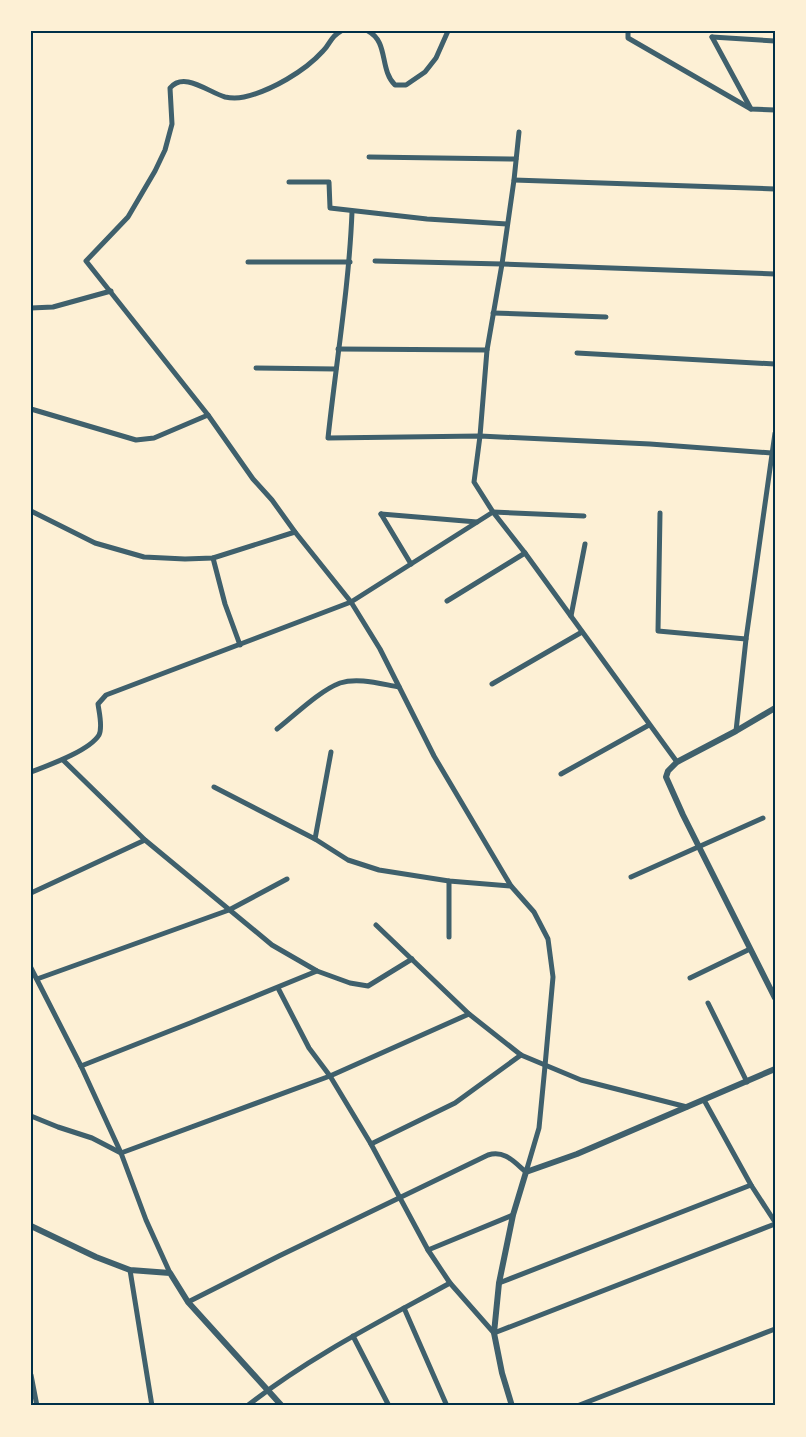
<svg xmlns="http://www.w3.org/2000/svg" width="806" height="1437" viewBox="0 0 806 1437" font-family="'Varela Round',sans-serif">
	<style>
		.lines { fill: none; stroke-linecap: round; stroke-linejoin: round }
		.minor { stroke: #3f606c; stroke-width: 5 }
		.tertiary { stroke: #3f606c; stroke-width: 6 }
		.neatline { fill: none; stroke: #003049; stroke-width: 2 }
	</style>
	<rect width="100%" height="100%" fill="#fdf0d5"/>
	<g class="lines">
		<!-- minor -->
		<g class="minor">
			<path d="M 368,31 C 389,42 379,69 395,85 L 406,85 L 425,72 L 436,58 L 448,31"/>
			<polyline points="628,31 628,38 751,109 775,110"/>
			<polyline points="712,37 751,109"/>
			<polyline points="712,37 775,41"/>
			<polyline points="519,132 514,180 502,264 487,350 480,436 474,482 493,512 525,553 677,762"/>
			<polyline points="369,157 516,159"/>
			<polyline points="514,180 775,189"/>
			<polyline points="289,182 329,182 330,208 427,219 507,224"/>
			<path d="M 352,212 C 349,287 336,363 328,438 L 480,436 L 650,444 L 772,453"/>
			<polyline points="375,261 502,264 775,274"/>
			<polyline points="248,262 350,262"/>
			<polyline points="31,308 53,307 111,291"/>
			<polyline points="493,313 606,317"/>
			<polyline points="338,349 487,350"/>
			<polyline points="577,353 775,364"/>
			<polyline points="256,368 336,369"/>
			<polyline points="31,409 136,440 154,438 208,415"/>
			<polyline points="31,511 95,543 144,557 185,559 213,558 295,532"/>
			<polyline points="660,513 658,631 746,639"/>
			<polyline points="381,514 477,522"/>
			<polyline points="381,514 411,564"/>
			<polyline points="213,558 225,604 240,645"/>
			<polyline points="447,601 525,553"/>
			<polyline points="571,616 585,544"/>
			<polyline points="492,684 582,632"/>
			<path d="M 277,729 C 295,715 319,691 340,683 C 358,677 381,684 399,687"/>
			<polyline points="736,731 746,639 775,433"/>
			<polyline points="63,760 145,840 272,945 298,960 317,971 350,983 368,986 412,959"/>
			<path d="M 31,772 C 49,765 89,751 99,735 C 103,727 99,712 98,704 L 106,695 L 351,602 L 493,512 L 584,516"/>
			<polyline points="561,774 649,725"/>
			<polyline points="214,787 315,839 348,860 379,870 449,881 511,886"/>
			<polyline points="315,839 331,752"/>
			<polyline points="631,877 763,818"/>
			<polyline points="449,881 449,937"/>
			<polyline points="31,893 145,840"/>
			<polyline points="376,925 469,1014 521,1055 581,1080 687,1107"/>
			<polyline points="31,968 81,1066 121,1153 146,1220 170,1273"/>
			<polyline points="690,978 750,949"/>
			<polyline points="37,979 229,910 287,879"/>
			<polyline points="278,988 309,1048 330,1076 371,1144 428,1250 450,1283 494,1333 775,1224"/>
			<polyline points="708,1003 747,1082"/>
			<polyline points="81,1066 190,1023 317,971"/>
			<polyline points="704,1100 751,1185 775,1222"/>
			<polyline points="31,1116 58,1127 92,1138 121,1153 330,1076 469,1014"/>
			<polyline points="371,1144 455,1103 521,1055"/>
			<polyline points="428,1250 513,1215"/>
			<polyline points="130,1270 152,1406"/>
			<polyline points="499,1283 751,1185"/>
			<path d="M 188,1302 L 279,1256 L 488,1155 C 505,1150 514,1162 526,1172 L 539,1128 L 545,1066 L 553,977 L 548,939 L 534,912 L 511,886 L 434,756 L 380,649 L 351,602 L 295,532 L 272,500 L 253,479 L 208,415 L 86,261 L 128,217 L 155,171 L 165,150 L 172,124 L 170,88 C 184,71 208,92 225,97 C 230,98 239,98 244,97 C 271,91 305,71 323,51 C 331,43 330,37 341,31"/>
			<polyline points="404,1308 447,1406"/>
			<polyline points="353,1336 389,1406"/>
			<polyline points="31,1375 37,1406"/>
			<path d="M 247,1406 C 309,1357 381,1321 450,1283"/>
			<polyline points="577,1406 775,1329"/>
		</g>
		<!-- tertiary -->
		<g class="tertiary">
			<polyline points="775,708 736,731 677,762 668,771 666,777 683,815 775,998"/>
			<polyline points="31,1226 96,1257 130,1270 170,1273 188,1302 282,1406"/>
			<polyline points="512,1406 502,1373 494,1333 499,1283 513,1215 526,1172 577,1154 775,1069"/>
		</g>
	</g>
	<!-- border -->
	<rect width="806" height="1437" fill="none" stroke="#fdf0d5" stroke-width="65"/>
	<rect x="32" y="32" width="742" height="1372" class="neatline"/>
</svg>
